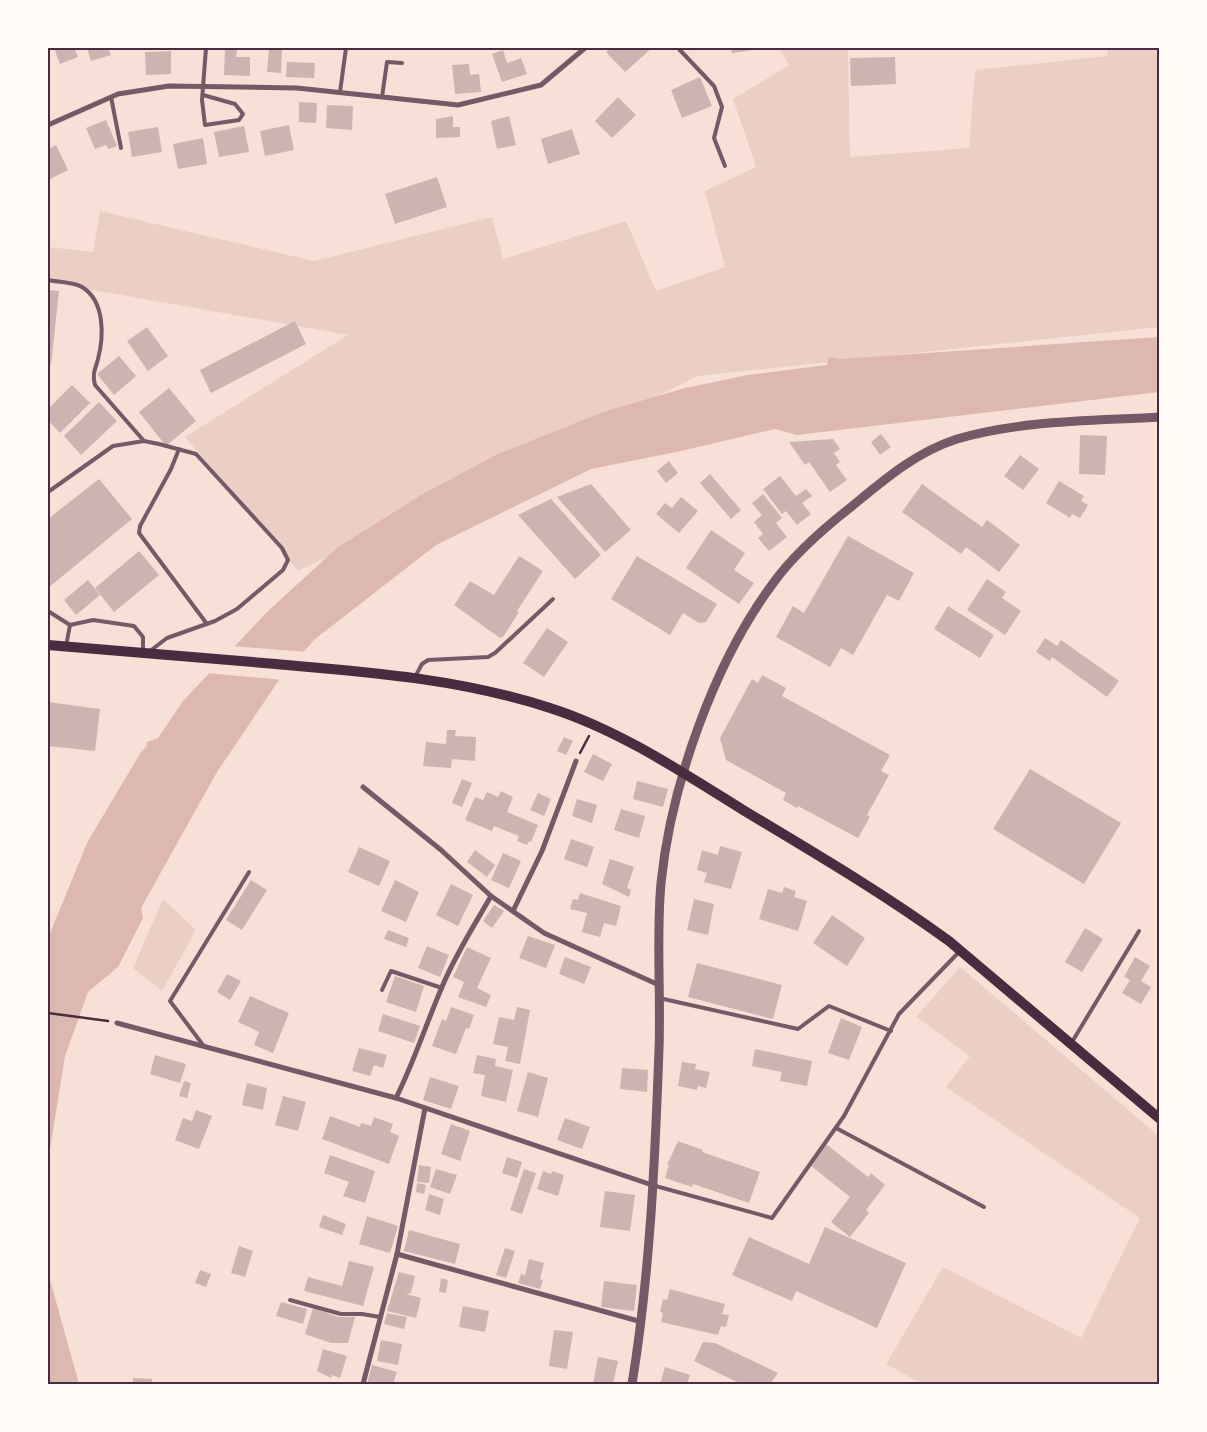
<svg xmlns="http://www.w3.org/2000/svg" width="1207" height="1432" viewBox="0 0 1207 1432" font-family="'Work Sans',sans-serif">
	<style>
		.green { fill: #ebcfc5 }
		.water { fill: #dcb8b0 }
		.pier { fill: #f7e1d7 }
		.building { fill: #ccb4b1 }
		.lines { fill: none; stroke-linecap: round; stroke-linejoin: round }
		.path { stroke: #4a2c40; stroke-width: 2.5 }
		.service { stroke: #755966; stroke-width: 4 }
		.minor { stroke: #755966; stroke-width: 5 }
		.tertiary { stroke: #755966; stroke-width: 9 }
		.secondary { stroke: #4a2c40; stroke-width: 10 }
		.neatline { fill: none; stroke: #4a2c40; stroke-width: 2 }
	</style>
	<rect width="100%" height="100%" fill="#f7e1d7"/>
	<!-- green -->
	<g class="green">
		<polygon points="779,48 848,48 850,157 969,148 975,70 1107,56 1108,48 1159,48 1159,327 698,376 298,571 185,437 348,335 48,282 48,247 93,252 100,211 314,261 492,217 503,259 626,221 656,291 725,267 705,191 756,167 733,99 789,65"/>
		<polygon points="163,899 196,930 162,991 133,968"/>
		<polygon points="960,967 1159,1136 1159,1384 923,1384 886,1364 943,1267 1081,1338 1140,1218 946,1087 970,1056 916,1017"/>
	</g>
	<!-- water -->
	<g class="water">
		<polygon points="1159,337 1159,392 797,435 775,429 681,451 591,469 436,545 315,639 279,680 217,772 141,908 143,918 118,967 88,992 65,1056 48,1162 48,938 88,841 141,752 147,746 147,742 158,738 183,701 267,612 338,547 421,495 498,454 603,412 685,388 748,375 827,365 829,357 840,359"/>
		<polygon points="48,1213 49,1276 79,1384 48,1384"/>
	</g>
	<!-- pier -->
	<polygon class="pier" points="232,646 307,652 283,680 206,673"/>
	<!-- building -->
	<g class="building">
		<polygon points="54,48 74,48 78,57 60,64"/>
		<polygon points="87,48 108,48 111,55 91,61"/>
		<polygon points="225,48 237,49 236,57 250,57 250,76 224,75"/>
		<polygon points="269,48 282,48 281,73 267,72"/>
		<polygon points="611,48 652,48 625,72 606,52"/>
		<polygon points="731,48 761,48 761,49 732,53"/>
		<polygon points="503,50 507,63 521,58 527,74 502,82 492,54"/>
		<polygon points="171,51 171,74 146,75 145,52"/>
		<polygon points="895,57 896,84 851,86 850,58"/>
		<polygon points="287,62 315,63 314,78 286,77"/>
		<polygon points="469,64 470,75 479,74 481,92 455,94 452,65"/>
		<polygon points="700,77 712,106 682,118 671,90"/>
		<polygon points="618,97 636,115 612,138 595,121"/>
		<polygon points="299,102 317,103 316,123 299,122"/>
		<polygon points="327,105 353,106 352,130 326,128"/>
		<polygon points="453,116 453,127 460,127 460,137 436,138 436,119"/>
		<polygon points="509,116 516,145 497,149 491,121"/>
		<polygon points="106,120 117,146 108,149 106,145 95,149 86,128"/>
		<polygon points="289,125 294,150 265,156 260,131"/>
		<polygon points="244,126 249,152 219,157 214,132"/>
		<polygon points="158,127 162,152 132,157 128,132"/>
		<polygon points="572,129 580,154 548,164 541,139"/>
		<polygon points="203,138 207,164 178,169 173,144"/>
		<polygon points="56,145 68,170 48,180 48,149"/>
		<polygon points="437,177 447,207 395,224 385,194"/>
		<polygon points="48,290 59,291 51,365 48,364"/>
		<polygon points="295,321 306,344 211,393 200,370"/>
		<polygon points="147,327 168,356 148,371 127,341"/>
		<polygon points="119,356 136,376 114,395 97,374"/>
		<polygon points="72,385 90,403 60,433 48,420 48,409"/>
		<polygon points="169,388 196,421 166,446 139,412"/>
		<polygon points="99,402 117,421 81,455 64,436"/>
		<polygon points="881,434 891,447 880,455 871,442"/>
		<polygon points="1080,435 1107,436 1105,475 1079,474"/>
		<polygon points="833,439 840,449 834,453 840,462 836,465 847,480 830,492 809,462 805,465 789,442"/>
		<polygon points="1020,455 1039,469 1023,490 1004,476"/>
		<polygon points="669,461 678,473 666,483 657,471"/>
		<polygon points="710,474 741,510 731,519 700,483"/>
		<polygon points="780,476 796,496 806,489 812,496 802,503 811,514 797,525 786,511 782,514 763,489"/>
		<polygon points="99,479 132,519 48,588 48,519"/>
		<polygon points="1059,481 1084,496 1081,501 1088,505 1080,518 1072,514 1070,518 1046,503"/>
		<polygon points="591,484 631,530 605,552 557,497"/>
		<polygon points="922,484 982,527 987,520 1020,545 999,572 966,547 961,554 902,512"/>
		<polygon points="763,494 782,518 776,523 787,537 769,551 758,538 763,534 754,522 762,515 752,503"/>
		<polygon points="681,497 698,511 679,533 656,514 665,503 672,508"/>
		<polygon points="551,499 601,555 575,579 518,515"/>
		<polygon points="711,530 745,553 734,570 754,583 739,604 686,568"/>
		<polygon points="848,536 914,573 899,601 887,595 853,655 841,648 830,667 776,637 793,606 804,613"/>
		<polygon points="139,551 159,575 114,612 95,588"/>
		<polygon points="519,556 543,571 517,611 519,612 503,637 500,638 454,605 470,581 494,595"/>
		<polygon points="637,556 717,604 706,622 699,623 683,613 670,635 611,599"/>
		<polygon points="987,579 1006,592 1002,598 1021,611 1005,635 967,610"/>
		<polygon points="88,580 100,595 76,615 64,600"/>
		<polygon points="948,606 994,635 980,658 934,629"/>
		<polygon points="547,628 568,642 544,677 523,663"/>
		<polygon points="1045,638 1057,646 1061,640 1119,681 1107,697 1052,657 1050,661 1036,652"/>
		<polygon points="762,675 786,688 782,696 890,755 881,771 889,775 867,815 870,817 858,838 798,806 797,808 783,800 786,793 726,760 720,738 752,679 758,683"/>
		<polygon points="48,702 100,709 95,751 48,746"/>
		<polygon points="447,730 456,730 455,736 476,737 475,761 452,759 451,768 423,766 426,742 446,744"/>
		<polygon points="564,737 573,741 566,755 557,751"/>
		<polygon points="593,754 612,764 603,781 584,772"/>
		<polygon points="1030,769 1121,823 1084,884 993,829"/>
		<polygon points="462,779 472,783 462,807 452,803"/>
		<polygon points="637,781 668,789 663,807 633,799"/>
		<polygon points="501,791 513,797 507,812 538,825 531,842 529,841 527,845 517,841 519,836 494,826 492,831 465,820 475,797 483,800 487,792 498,797"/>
		<polygon points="538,793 551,799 544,816 530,810"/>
		<polygon points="577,799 597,805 592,823 572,816"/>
		<polygon points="621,809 645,816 639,838 614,830"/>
		<polygon points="571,839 594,847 587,867 564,859"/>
		<polygon points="720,846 742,852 731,889 704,882 707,873 697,870 702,850 718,855"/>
		<polygon points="359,847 390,861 379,886 348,872"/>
		<polygon points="475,850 495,865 487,877 467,862"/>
		<polygon points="503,853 521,861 509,888 491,880"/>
		<polygon points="610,859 634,867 627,888 631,890 629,897 602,884"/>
		<polygon points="251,880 267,890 242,930 226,920"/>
		<polygon points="395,880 419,892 406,922 381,911"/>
		<polygon points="451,884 473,895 458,926 436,915"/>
		<polygon points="784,887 796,891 794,897 807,901 798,931 759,919 768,889 782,893"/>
		<polygon points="580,893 621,906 616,926 604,923 600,937 582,932 587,913 570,909 573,899 578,900"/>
		<polygon points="694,899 714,904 708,935 687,930"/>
		<polygon points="494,905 504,911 492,928 483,921"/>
		<polygon points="832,915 865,938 847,966 813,943"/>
		<polygon points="1085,928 1103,939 1082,972 1065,962"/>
		<polygon points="388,930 409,938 406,947 384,939"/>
		<polygon points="528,936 555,945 546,968 519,958"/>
		<polygon points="427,946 449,955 440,977 418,968"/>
		<polygon points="467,947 491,958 477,988 491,995 486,1007 458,997 464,982 453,977"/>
		<polygon points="565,957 591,967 584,984 559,974"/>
		<polygon points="1135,957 1150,966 1141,981 1151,987 1141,1004 1122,993 1130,980 1124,977"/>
		<polygon points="697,963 782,985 773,1019 688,997"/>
		<polygon points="227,974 241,981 230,1000 217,992"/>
		<polygon points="395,976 424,986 416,1012 386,1002"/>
		<polygon points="250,996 289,1013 273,1053 254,1045 259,1032 238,1022"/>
		<polygon points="451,1007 474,1015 469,1029 466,1028 456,1054 432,1046 442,1019 446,1021"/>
		<polygon points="517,1007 530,1010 520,1064 505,1061 508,1047 493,1044 499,1017 514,1020"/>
		<polygon points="383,1014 420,1026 414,1043 378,1031"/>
		<polygon points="841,1018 862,1027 849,1060 828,1053"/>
		<polygon points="359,1048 387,1055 383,1068 374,1065 370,1076 352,1071"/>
		<polygon points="755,1049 812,1061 807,1086 780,1081 782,1072 752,1066"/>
		<polygon points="155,1055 186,1064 180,1083 150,1074"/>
		<polygon points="477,1055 496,1059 495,1066 513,1070 506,1102 481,1096 485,1075 473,1073"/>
		<polygon points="682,1062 696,1064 695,1069 710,1072 706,1088 698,1086 697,1090 678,1086"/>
		<polygon points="622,1068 648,1070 647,1092 620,1089"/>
		<polygon points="528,1072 548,1078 538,1117 517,1111"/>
		<polygon points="430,1077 459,1086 451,1109 423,1100"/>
		<polygon points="184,1081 191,1083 187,1098 179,1096"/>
		<polygon points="247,1083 267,1088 263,1110 242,1105"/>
		<polygon points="283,1096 306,1102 298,1131 275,1125"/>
		<polygon points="196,1110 212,1116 199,1149 175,1140 183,1118 192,1121"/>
		<polygon points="330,1116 360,1127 361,1123 371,1126 374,1117 393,1124 390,1132 399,1136 389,1164 322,1139"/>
		<polygon points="565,1118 590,1127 582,1149 557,1140"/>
		<polygon points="451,1124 470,1131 460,1161 441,1154"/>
		<polygon points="678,1141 703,1150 702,1152 760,1172 749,1203 693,1184 692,1187 665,1178 669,1165 667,1165"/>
		<polygon points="826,1144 868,1177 871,1173 885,1185 866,1210 869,1213 850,1237 831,1222 850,1197 810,1165"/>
		<polygon points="330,1155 375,1171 365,1203 343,1196 349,1182 324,1173"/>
		<polygon points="507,1157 522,1162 517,1178 502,1173"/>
		<polygon points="419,1165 431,1167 429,1183 417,1182"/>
		<polygon points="436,1169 457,1175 450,1194 430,1187"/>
		<polygon points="524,1169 536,1173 522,1214 510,1210"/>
		<polygon points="543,1171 551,1174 552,1171 564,1175 558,1196 537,1189"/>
		<polygon points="417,1183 426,1185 424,1194 416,1192"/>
		<polygon points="605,1191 635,1195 630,1231 600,1227"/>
		<polygon points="429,1194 444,1199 440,1215 425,1210"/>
		<polygon points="323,1215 346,1224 342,1235 319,1227"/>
		<polygon points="367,1216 398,1226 390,1253 359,1244"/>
		<polygon points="825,1227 906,1263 877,1328 796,1291 792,1301 732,1275 749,1237 809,1264"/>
		<polygon points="409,1230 460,1244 455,1264 404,1251"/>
		<polygon points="239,1246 253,1251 245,1277 231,1273"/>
		<polygon points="505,1248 515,1251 506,1278 496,1275"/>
		<polygon points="529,1259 544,1263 540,1279 543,1280 540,1289 518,1283 521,1274 525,1275"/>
		<polygon points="349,1261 374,1267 363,1306 304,1291 308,1277 342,1286"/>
		<polygon points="200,1270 211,1274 206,1287 195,1283"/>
		<polygon points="399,1272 415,1276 411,1293 406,1294 421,1298 416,1318 387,1311"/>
		<polygon points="441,1278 448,1280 446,1293 439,1292"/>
		<polygon points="604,1281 637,1285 634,1311 601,1307"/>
		<polygon points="670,1289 725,1304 722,1314 729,1315 726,1327 721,1326 718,1335 661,1322 663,1313 660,1312 663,1299 667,1300"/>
		<polygon points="281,1302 307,1309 303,1324 276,1316"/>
		<polygon points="463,1306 489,1311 485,1332 459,1327"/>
		<polygon points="313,1308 338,1317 355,1317 348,1343 331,1343 305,1334"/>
		<polygon points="387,1313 407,1317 404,1329 384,1324"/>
		<polygon points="554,1330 573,1332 567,1369 549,1366"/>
		<polygon points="381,1340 402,1344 398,1365 377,1361"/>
		<polygon points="703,1342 715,1343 778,1373 770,1384 741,1384 694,1361"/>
		<polygon points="323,1349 347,1356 340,1378 332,1375 331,1378 317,1371"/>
		<polygon points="598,1357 618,1361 613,1384 593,1384"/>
		<polygon points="372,1365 397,1372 393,1384 367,1384"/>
		<polygon points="665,1367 690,1375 687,1384 660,1384"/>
		<polygon points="133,1378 152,1379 152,1384 133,1384"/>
	</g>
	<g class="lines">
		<!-- path -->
		<g class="path">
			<polyline points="580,753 589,736"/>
			<polyline points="48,1013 108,1021"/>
		</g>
		<!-- service -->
		<g class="service">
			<polyline points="678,48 714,86 722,107 714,138 725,166"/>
			<polyline points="340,92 346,48"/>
			<polyline points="203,95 235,104 243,114 239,120 205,125 202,100 206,48"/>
			<polyline points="111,97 121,148"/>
			<polyline points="382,97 387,62 402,63"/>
			<path d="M 48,280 C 57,282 74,282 82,287 C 105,301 104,336 98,359 C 95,370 92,374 95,385 L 144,441"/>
			<polyline points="179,449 171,469 140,526 139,533 207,624"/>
			<polyline points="48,492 113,446 144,441 159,444 196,454 282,548 288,560 283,570 237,609 215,621 167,638 150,651"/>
			<polyline points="48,611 70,625 66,646"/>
			<polyline points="70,625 93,620 134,626 143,637 143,652"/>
			<polyline points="415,677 422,664 428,660 488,657 495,653 553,599"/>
			<polyline points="382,990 391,971 442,988"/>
			<polyline points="659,998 798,1029 829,1006 891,1031"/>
			<polyline points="1072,1042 1139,931"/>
			<polyline points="203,1045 170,1001 249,872"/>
			<polyline points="836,1128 984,1207"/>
			<polyline points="652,1185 772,1218 844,1116 899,1014 959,952"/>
			<polyline points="290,1300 341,1314 362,1314 380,1317"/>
		</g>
		<!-- minor -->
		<g class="minor">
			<polyline points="48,125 118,94 169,86 297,88 458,105 541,85 585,48"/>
			<polyline points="363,787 441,850 491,896 544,933 659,985"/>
			<polyline points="513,911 542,851 576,761"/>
			<polyline points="117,1023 396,1098 652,1185"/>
			<path d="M 396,1098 C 414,1062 426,1024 442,987 C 455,955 474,926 491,896"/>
			<polyline points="397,1254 642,1322"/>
			<polyline points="363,1384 397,1254 425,1108"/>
		</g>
		<!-- tertiary -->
		<path class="tertiary" d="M 632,1384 C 650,1274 655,1161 659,1049 C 661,994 656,938 661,883 C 671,785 714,662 774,582 C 795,553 823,529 851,507 C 884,480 916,452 957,439 C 1021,420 1093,421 1160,417"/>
		<!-- secondary -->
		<path class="secondary" d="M 48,645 C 124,651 200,658 276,664 C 369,672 461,679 550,708 C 619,730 682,772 743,810 C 813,852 883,893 949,941 L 1160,1119"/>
	</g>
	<!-- border -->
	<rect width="1207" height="1432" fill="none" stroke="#fffaf5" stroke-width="98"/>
	<rect x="49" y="49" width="1109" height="1334" class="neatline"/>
</svg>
